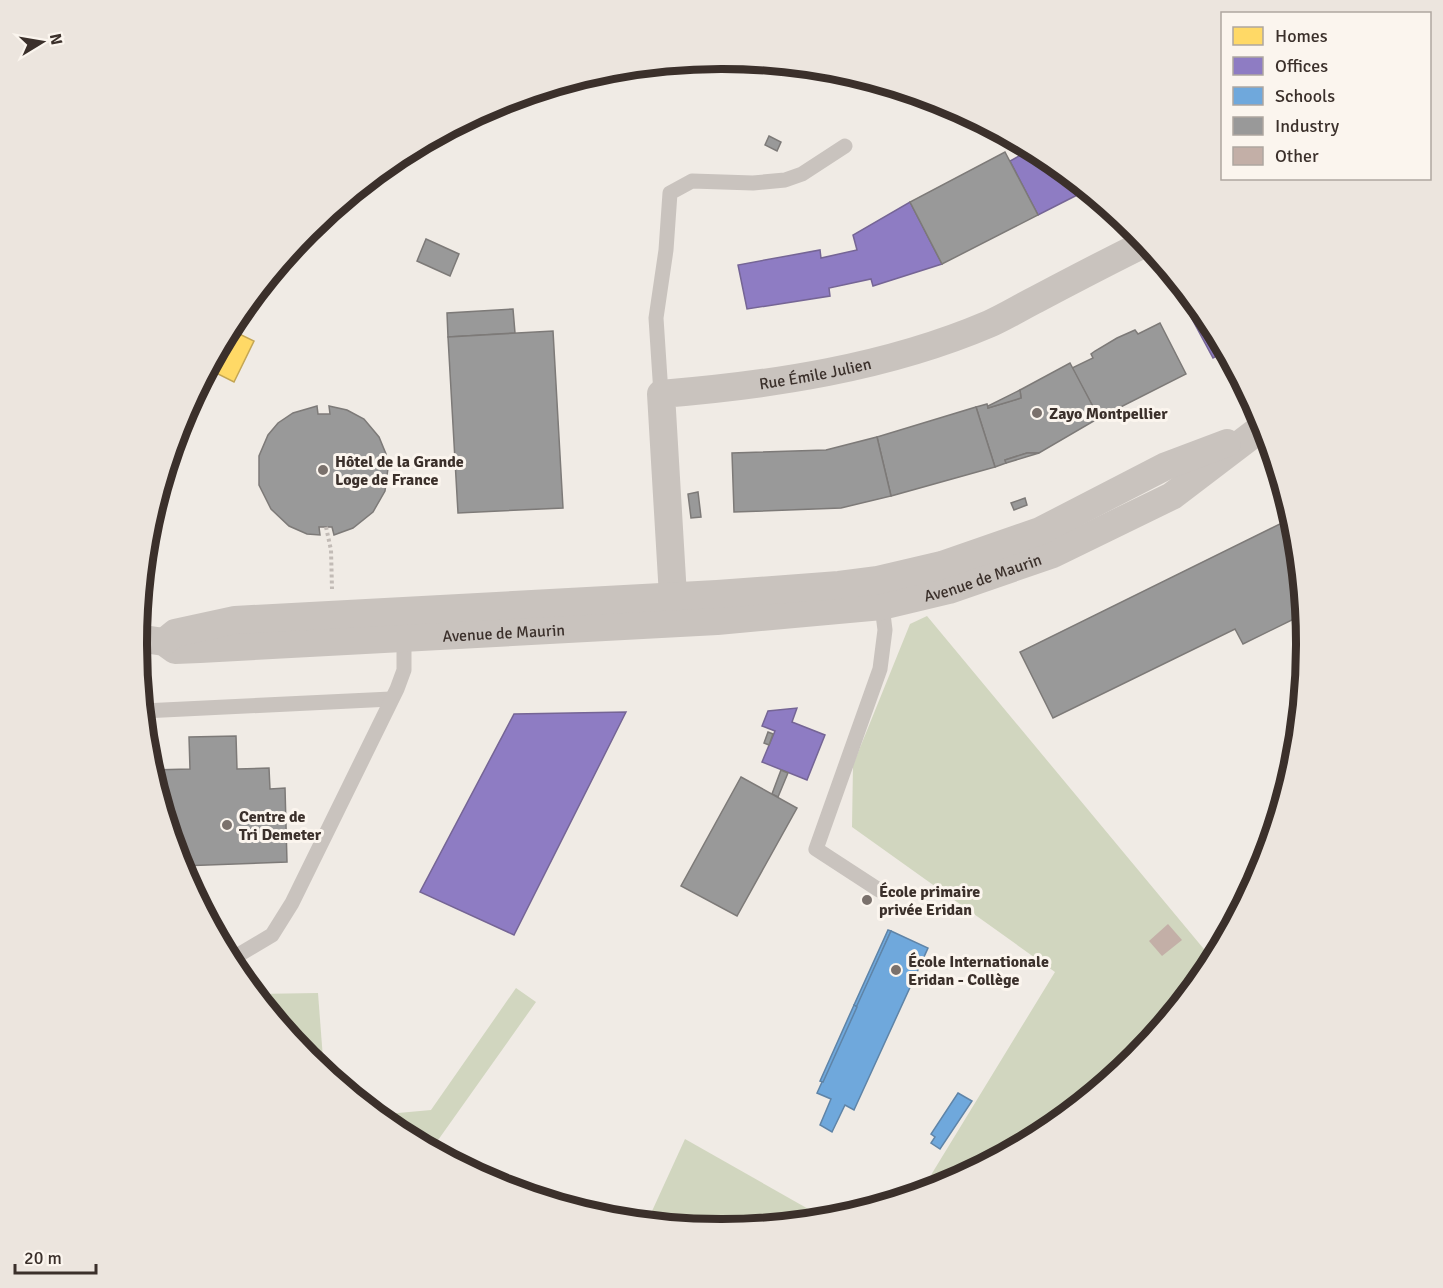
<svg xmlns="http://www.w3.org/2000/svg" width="1443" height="1288" viewBox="0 0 1443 1288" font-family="Signika,sans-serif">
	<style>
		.green { fill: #d1d6bf }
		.homes { fill: #ffd966; stroke: #c4a654; stroke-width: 1.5 }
		.offices { fill: #8e7cc3; stroke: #756595; stroke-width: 1.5 }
		.schools { fill: #6fa8dc; stroke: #5f84a7; stroke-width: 1.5 }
		.industry { fill: #999; stroke: #7d7a78; stroke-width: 1.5 }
		.building { fill: #c3afa7 }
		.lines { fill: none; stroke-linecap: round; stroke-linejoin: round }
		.path { stroke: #c2bbb6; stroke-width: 4; stroke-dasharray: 3 3; stroke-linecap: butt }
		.service { stroke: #c9c3be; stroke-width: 15 }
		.minor { stroke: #c9c3be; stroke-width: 28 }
		.poi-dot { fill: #7a716c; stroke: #fbf5ee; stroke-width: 2 }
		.labels { text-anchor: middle; stroke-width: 6; stroke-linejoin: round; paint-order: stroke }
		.street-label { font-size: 16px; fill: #3b302b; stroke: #fbf5ee }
		.poi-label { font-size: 16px; font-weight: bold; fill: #3b302b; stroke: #fbf5ee; text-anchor: start }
		.rim { fill: none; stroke: #3b302b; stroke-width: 8 }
	</style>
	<rect width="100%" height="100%" fill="#f0ebe5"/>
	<!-- green -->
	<g class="green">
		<polygon points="927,616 1213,960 1208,970 1135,1058 1047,1131 945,1185 920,1193 1055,972 852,827 853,765 910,624"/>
		<polygon points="516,988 536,1002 431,1150 396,1131 376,1115 431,1110"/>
		<polygon points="318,993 324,1072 307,1058 255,994"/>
		<polygon points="685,1139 826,1219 722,1229 647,1222"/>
	</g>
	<!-- homes -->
	<polygon class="homes" points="229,329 254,341 234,382 208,369"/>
	<!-- offices -->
	<g class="offices">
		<polygon points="1032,149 1047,157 1087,190 1038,215 1010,161"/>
		<polygon points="910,202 942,264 873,286 871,279 829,288 830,296 747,309 738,265 820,250 821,258 857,250 853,235"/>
		<polygon points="1192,299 1209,319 1226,351 1213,358 1184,304"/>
		<polygon points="797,708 792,722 825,735 807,780 762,762 775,731 762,726 768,711"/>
		<polygon points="626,712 514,935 420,892 514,714"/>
	</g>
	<!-- schools -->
	<g class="schools">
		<polygon points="888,930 891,931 857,1007 854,1005"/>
		<polygon points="891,931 928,948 854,1110 845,1105 832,1132 820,1125 831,1099 817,1093"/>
		<polygon points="854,1005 857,1007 823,1082 820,1081"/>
		<polygon points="958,1093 972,1101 940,1149 931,1143 935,1137 931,1134"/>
	</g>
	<!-- industry -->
	<g class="industry">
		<polygon points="769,136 781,142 777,151 765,145"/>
		<polygon points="1005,152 1038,215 942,264 910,202"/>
		<polygon points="325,216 310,246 299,241 308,230"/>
		<polygon points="426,239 459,254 450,276 417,261"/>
		<polygon points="513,309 515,333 448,337 447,313"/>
		<polygon points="1160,323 1186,374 1099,418 1072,368 1093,358 1091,354 1095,351 1117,338 1135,330 1138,334"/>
		<polygon points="553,331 563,508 458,513 448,337"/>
		<polygon points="1070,363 1099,418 1039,453 1027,453 1005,460 1006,463 995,467 976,407 987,404 988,408 1021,398 1020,390"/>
		<polygon points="1020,390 1021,398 988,408 988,406"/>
		<polygon points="317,406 318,414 330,414 329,406 347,410 364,419 379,437 386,454 388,468 385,491 373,512 353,528 334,535 332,527 319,527 320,535 307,534 289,526 271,509 259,485 259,456 268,435 278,423 293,413"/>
		<polygon points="976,407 995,467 891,496 877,437"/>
		<polygon points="877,437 891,496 841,508 734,512 732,453 826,450"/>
		<polygon points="1027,453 1039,453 1006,463 1005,460"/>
		<polygon points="698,492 701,517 691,518 688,494"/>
		<polygon points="1025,498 1027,505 1014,510 1011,503"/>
		<polygon points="1292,518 1296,530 1304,614 1243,644 1235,629 1053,718 1020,652"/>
		<polygon points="768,732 773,734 769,745 764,743"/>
		<polygon points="236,736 237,769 269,768 270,789 285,788 287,862 180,866 151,770 190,769 189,737"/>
		<polygon points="781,770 788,773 778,797 772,794"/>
		<polygon points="741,777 797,808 737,916 681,886"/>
	</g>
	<!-- building -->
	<polygon class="building" points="1168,924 1182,940 1162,956 1149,941"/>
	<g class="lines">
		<!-- path -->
		<polyline class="path" points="326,527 331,550 332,589"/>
		<!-- service -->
		<g class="service">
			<polyline points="661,394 656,318 666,250 670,193 692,181 753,183 785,180 802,174 845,146"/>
			<polyline points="143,711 391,699"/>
			<polyline points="879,890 816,849 880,669 885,630 882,606"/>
			<polyline points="229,958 235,957 272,935 292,903 397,689 404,670 404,638"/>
		</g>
		<!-- minor -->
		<g class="minor">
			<path id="s1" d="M 674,613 L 661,394 C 771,385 886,368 989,324 C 1005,317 1021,307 1037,299 C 1073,280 1109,261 1146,243"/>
			<path id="s2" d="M 137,638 L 164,642 L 175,650 L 200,649 L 717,621 L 882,606 L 949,590 L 1053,554 L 1172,496 L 1256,432"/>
			<polyline points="164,642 175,633 235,620 717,594 839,585 878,580 942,565 1040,531 1166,466 1227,443"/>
		</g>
	</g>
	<!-- markers -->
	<g class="poi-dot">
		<circle cx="1037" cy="413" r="6"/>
		<circle cx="323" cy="470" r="6"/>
		<circle cx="227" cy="825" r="6"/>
		<circle cx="867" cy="900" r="6"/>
		<circle cx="896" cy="970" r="6"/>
	</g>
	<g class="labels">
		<!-- street labels -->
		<g class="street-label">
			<text dy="6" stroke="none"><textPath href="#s1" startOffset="375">Rue Émile Julien</textPath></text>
			<text dy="6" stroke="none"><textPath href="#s2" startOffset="854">Avenue de Maurin</textPath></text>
			<text dy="6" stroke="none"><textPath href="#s2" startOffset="370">Avenue de Maurin</textPath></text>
		</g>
		<!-- poi labels -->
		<g class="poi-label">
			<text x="1049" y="419">Zayo Montpellier</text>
			<text x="335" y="467">Hôtel de la Grande<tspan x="335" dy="18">Loge de France</tspan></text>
			<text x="239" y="822">Centre de<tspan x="239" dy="18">Tri Demeter</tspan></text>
			<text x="879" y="897">École primaire<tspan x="879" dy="18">privée Eridan</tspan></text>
			<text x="908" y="967">École Internationale<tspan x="908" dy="18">Eridan - Collège</tspan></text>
		</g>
	</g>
	<!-- crop -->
	<path d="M0 0H1443V1288H0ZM721 69H722A574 574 0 0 1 1296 643V645A574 574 0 0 1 722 1219H721A574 574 0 0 1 147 645V643A574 574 0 0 1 721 69Z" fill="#ece5de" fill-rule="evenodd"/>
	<path class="rim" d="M721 69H722A574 574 0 0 1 1296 643V645A574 574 0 0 1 722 1219H721A574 574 0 0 1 147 645V643A574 574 0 0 1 721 69Z"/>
	<!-- legend -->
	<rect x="1221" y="12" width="210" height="168" fill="#fbf5ee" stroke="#aea6a0" stroke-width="1.5"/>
	<rect x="1233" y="27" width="30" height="18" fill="#ffd966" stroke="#aea6a0" stroke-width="1.5"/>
	<text x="1275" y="42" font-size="18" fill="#3b302b">Homes</text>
	<rect x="1233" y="57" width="30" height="18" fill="#8e7cc3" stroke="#aea6a0" stroke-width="1.5"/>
	<text x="1275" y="72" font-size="18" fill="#3b302b">Offices</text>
	<rect x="1233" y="87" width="30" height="18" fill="#6fa8dc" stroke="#aea6a0" stroke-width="1.5"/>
	<text x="1275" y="102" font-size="18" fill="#3b302b">Schools</text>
	<rect x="1233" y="117" width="30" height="18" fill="#999999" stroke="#aea6a0" stroke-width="1.5"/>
	<text x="1275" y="132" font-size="18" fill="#3b302b">Industry</text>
	<rect x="1233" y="147" width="30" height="18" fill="#c3afa7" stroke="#aea6a0" stroke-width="1.5"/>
	<text x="1275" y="162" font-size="18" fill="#3b302b">Other</text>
	<!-- north arrow -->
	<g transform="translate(42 42) rotate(79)" stroke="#fbf5ee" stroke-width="4.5" paint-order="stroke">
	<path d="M0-4.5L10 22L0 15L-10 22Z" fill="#3b302b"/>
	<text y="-9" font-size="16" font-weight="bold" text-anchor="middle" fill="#3b302b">N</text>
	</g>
	<!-- scale -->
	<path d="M15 1264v9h81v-9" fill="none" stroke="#3b302b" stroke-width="3"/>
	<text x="24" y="1264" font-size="18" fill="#3b302b" stroke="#fbf5ee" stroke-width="4.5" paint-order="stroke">20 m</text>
</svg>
